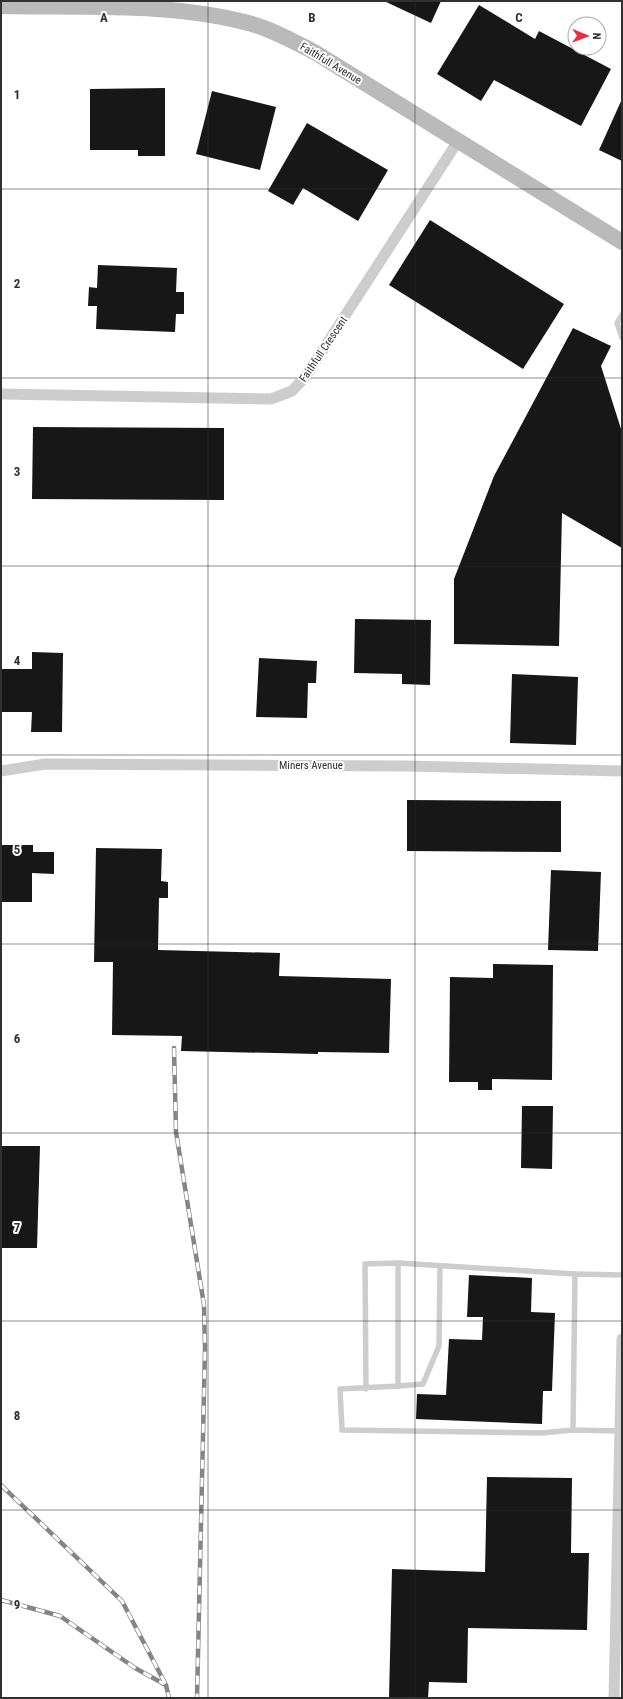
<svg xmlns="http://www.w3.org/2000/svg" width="623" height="1699" viewBox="0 0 623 1699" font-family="'Roboto Condensed',sans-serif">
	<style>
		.building { fill: #171717 }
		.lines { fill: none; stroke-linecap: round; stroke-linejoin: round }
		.lane { stroke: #cdcdcd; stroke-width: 5.5 }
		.street { stroke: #cdcdcd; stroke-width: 11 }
		.secondary { stroke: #bababa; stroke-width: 16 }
		.rail-casing { stroke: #858585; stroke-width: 4.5 }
		.rail { stroke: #fff; stroke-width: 3; stroke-dasharray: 9; stroke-linecap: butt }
		.grid { fill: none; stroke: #303030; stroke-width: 1; stroke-opacity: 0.55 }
		.labels { text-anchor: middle; stroke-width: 4; stroke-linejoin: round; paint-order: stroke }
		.street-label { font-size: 11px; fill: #303030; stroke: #fff }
		.grid-label { font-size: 13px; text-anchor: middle; font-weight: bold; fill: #303030; stroke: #fff; stroke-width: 4; stroke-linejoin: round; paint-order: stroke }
	</style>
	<rect width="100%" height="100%" fill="#fff"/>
	<!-- building -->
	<g class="building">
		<polygon points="384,1 441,1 431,23"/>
		<polygon points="479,5 535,39 539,31 611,69 581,126 494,80 481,101 437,74"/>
		<polygon points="165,88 165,156 138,156 138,150 90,150 90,89"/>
		<polygon points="212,91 276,107 260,170 196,154"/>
		<polygon points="622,99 622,161 599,150"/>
		<polygon points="307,123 388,170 358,221 303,188 293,205 268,191"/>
		<polygon points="430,220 564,304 523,369 389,285"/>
		<polygon points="98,265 177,268 176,292 184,292 184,314 176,314 175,332 96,329 97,306 88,306 89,287 97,288"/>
		<polygon points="573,328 611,346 601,366 622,432 622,548 562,513 559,646 454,644 454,579 494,476"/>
		<polygon points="33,427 224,428 224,500 32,499"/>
		<polygon points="355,619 431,620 430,685 402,684 402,674 354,673"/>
		<polygon points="32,652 63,653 62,732 31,732 32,712 1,712 1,669 32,669"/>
		<polygon points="259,658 317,661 316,683 308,683 307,718 256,717"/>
		<polygon points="512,674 578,677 576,745 510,743"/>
		<polygon points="407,800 561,801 561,852 407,851"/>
		<polygon points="1,845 33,845 33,852 54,852 54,874 32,873 32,902 1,902"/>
		<polygon points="96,848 162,849 161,881 168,882 168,898 159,898 158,950 280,953 279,976 391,979 389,1053 318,1052 318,1054 181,1051 182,1036 112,1035 113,962 94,962"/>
		<polygon points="551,870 601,872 598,951 548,950"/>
		<polygon points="493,964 553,965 552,1080 492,1079 492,1090 478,1090 478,1082 449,1082 450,977 493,978"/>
		<polygon points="522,1106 553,1106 552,1169 521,1168"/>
		<polygon points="1,1146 40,1146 37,1248 1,1248"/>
		<polygon points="469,1275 532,1278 531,1312 555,1313 552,1391 543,1391 542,1424 416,1419 417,1394 446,1395 449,1339 482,1340 483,1317 467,1317"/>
		<polygon points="487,1477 572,1478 571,1553 589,1553 587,1630 468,1628 467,1683 429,1682 428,1698 389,1698 392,1569 485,1572"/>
	</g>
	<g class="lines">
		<!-- lane -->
		<g class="lane">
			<polyline points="622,315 617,323 622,338"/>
			<polyline points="398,1263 575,1274"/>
			<polyline points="398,1386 423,1384 439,1346 440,1266"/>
			<polyline points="366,1389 365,1264 398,1263 398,1386 340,1389 342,1430 542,1433 573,1430"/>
			<polyline points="620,1431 573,1430 575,1274 622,1275"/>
		</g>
		<!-- street -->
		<g class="street">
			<polyline points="1,394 271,399 292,391 306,376 458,141"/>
			<polyline points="1,771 45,764 407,766 622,771"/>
			<polyline points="614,1698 622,1339"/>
		</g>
		<!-- secondary -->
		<path class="secondary" d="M 1,6 C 82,8 174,2 252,24 C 275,31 295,42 316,53 L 622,242"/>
		<!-- rail casing -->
		<g class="rail-casing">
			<g id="rail">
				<polyline points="174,1048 176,1132 204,1305 205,1349 197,1698"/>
				<polyline points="1,1485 122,1601 166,1685 169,1698"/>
				<polyline points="1,1600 60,1616 135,1668 164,1684"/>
			</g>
		</g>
		<!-- rail -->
		<use href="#rail" class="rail"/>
	</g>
	<!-- grid -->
	<path class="grid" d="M 208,1 L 208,1698M 415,1 L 415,1698M 1,189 L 622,189M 1,378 L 622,378M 1,566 L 622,566M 1,755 L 622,755M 1,944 L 622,944M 1,1133 L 622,1133M 1,1321 L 622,1321M 1,1510 L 622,1510"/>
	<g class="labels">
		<!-- street labels -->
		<g class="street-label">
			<text transform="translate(331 63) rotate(31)" y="4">Faithfull Avenue</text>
			<text transform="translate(323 349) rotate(-56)" y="4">Faithfull Crescent</text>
			<text x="311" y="769">Miners Avenue</text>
		</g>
	</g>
	<g class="grid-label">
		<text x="104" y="22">A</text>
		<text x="312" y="22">B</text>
		<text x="519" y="22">C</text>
		<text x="17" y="99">1</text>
		<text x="17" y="288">2</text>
		<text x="17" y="476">3</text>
		<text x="17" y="665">4</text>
		<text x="17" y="854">5</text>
		<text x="17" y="1043">6</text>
		<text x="17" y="1232">7</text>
		<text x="17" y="1420">8</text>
		<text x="17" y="1609">9</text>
	</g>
	<!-- border -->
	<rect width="623" height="1699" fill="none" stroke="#303030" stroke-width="4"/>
	<!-- north arrow -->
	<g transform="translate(587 36) rotate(91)"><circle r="19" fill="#ffffff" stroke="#acacac"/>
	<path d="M0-3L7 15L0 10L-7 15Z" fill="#ea2e3f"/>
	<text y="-6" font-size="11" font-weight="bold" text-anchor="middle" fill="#303030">N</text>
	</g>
</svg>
